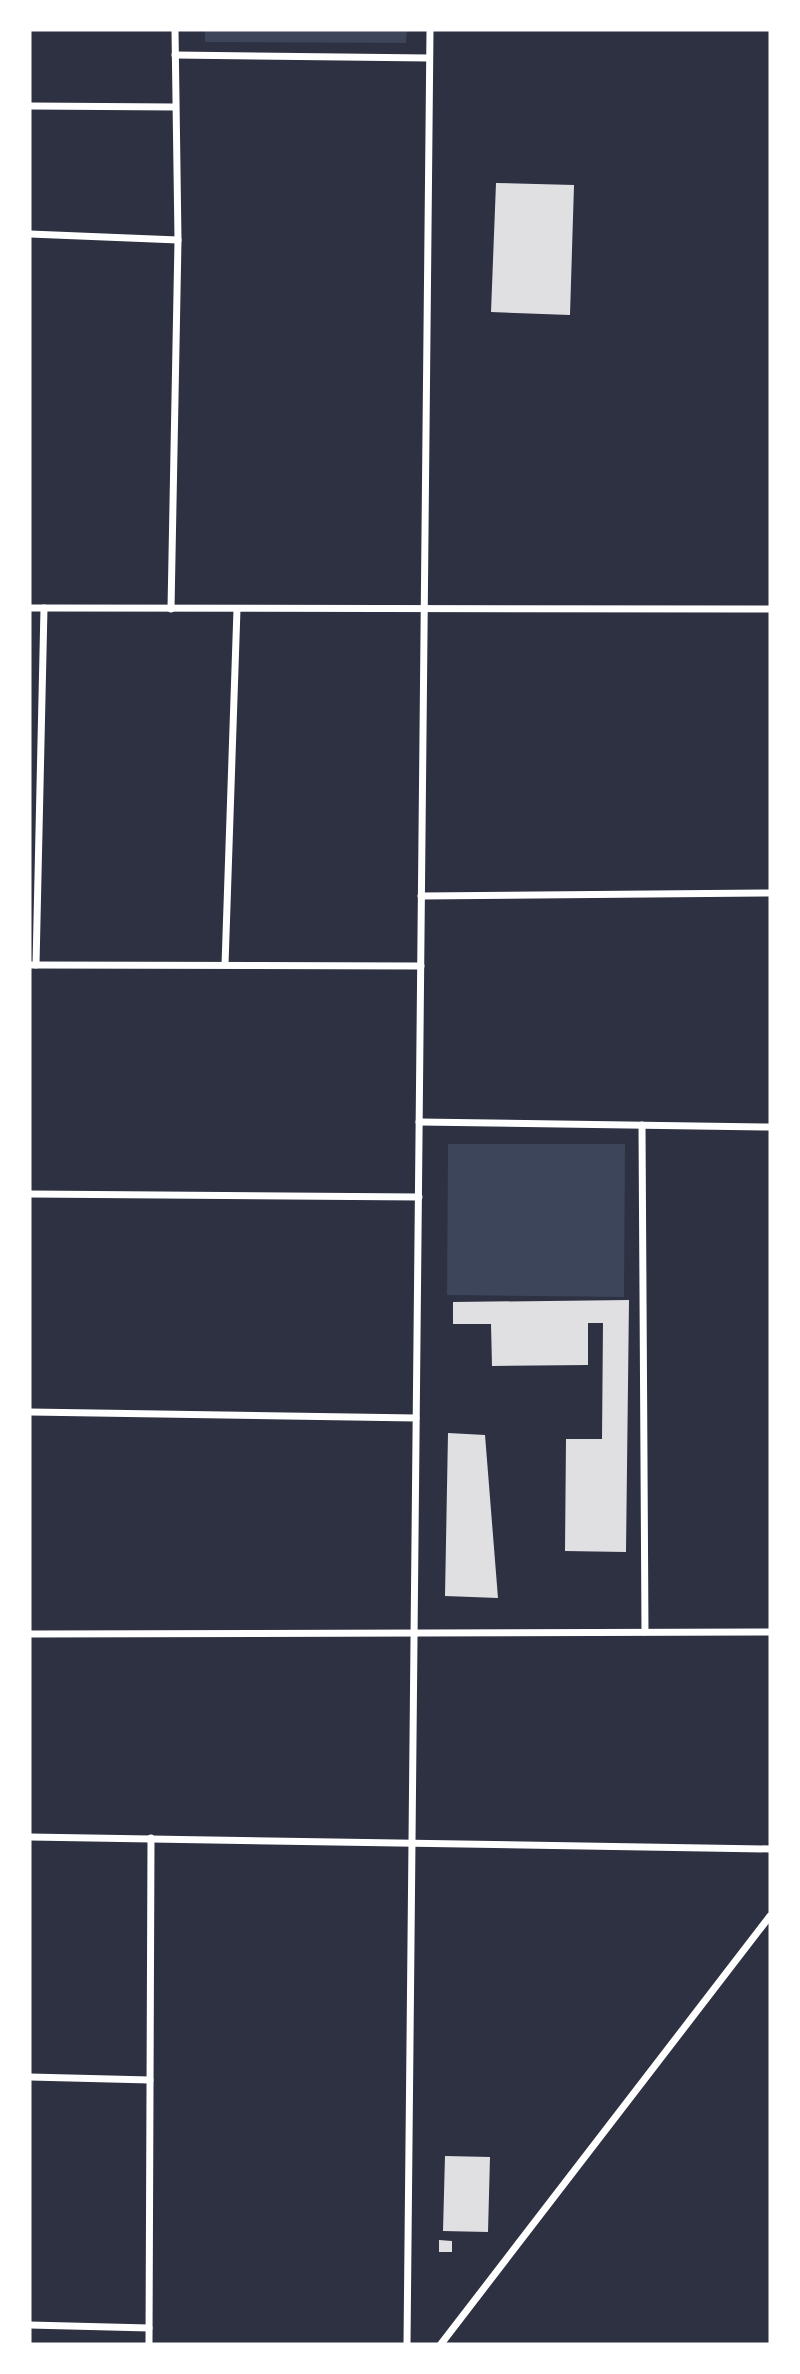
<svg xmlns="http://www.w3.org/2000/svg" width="800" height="2374" viewBox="0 0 800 2374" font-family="Arial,sans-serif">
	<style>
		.green { fill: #3c4559 }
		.building { fill: #e0e0e3 }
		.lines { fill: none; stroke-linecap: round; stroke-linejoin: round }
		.minor { stroke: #fff; stroke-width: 7 }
	</style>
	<rect width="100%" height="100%" fill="#2d3142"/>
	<!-- green -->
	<g class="green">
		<polygon points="205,30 407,30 406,43 205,42"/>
		<polygon points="448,1144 625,1144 624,1297 447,1295"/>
	</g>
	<!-- building -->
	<g class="building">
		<polygon points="496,183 574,185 570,315 491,312"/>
		<polygon points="629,1300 626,1552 565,1551 566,1439 602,1439 603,1323 588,1323 588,1365 492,1366 491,1324 453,1324 453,1302"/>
		<polygon points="448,1433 485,1435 498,1598 445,1596"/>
		<polygon points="445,2156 490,2157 488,2232 443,2231"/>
		<polygon points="439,2240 452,2241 452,2252 439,2252"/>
	</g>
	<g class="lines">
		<!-- minor -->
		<g class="minor">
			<polyline points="175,55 429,58"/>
			<polyline points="30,106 175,107"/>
			<polyline points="30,234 178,240"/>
			<polyline points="30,608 770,609"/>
			<polyline points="171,609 178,240 175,30"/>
			<polyline points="421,896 770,893"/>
			<polyline points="30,965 421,966"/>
			<polyline points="36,965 44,608"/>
			<polyline points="225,965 237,609"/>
			<polyline points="419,1122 770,1127"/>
			<polyline points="642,1125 645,1632"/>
			<polyline points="30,1194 419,1197"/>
			<polyline points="30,1412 416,1418"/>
			<polyline points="30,1634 770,1632"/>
			<polyline points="30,1837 770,1849"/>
			<polyline points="30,2077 150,2080"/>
			<polyline points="30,2325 149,2328"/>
			<polyline points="149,2344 151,1838"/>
			<polyline points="407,2344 430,30"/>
			<polyline points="441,2344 770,1916"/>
		</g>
	</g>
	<!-- border -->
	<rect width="800" height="2374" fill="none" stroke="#ffffff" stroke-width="63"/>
</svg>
